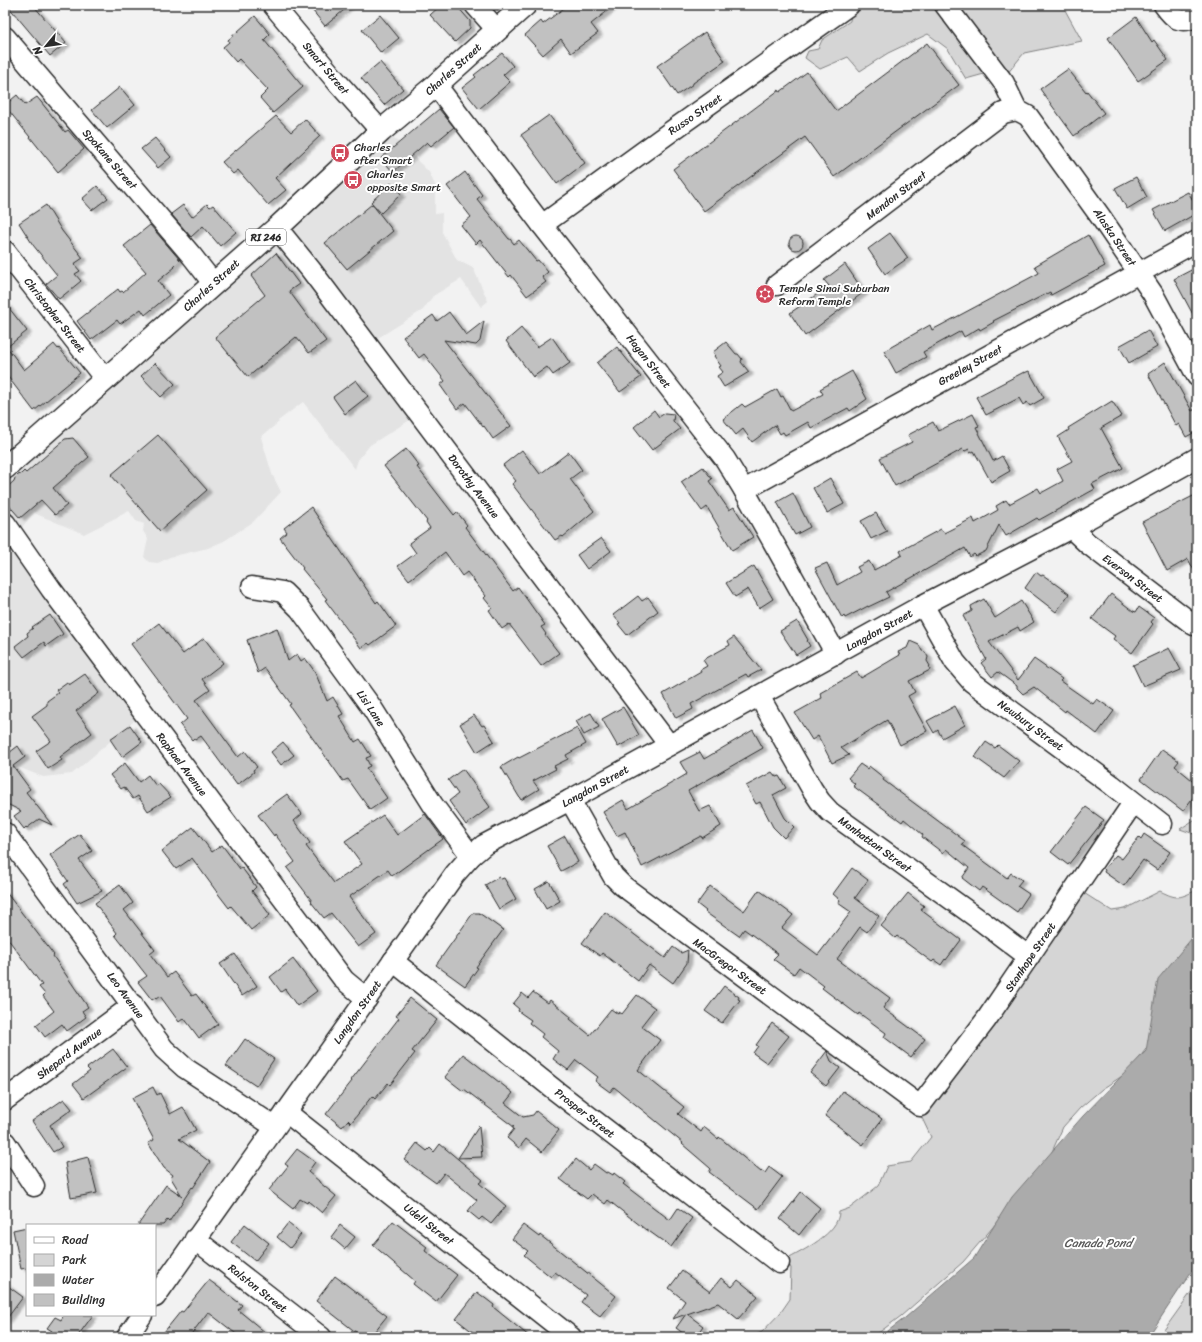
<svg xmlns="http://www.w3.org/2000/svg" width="1202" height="1342" viewBox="0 0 1202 1342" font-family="Sriracha,sans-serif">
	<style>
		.built { fill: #e3e3e3 }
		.green { fill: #d5d5d5; stroke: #808080 }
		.water { fill: #ababab; stroke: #787878 }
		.building { fill: #c1c1c1; stroke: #2b2b2b; filter: url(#shadow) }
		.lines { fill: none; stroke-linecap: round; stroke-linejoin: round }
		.street-casing { stroke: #2b2b2b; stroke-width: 23 }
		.primary-casing { stroke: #2b2b2b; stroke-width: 25 }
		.street { stroke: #fff; stroke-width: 20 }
		.primary { stroke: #fff; stroke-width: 22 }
		.labels { text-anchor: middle; stroke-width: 4; stroke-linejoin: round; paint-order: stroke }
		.shield { fill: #fff; stroke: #6b6b6b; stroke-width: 1 }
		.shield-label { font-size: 10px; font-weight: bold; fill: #2b2b2b }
		.street-label { font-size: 11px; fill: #2b2b2b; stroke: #fff }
		.poi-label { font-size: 11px; fill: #2b2b2b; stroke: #fff; text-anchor: start }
		.water-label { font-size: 12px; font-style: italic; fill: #585858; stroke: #fff }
	</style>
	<defs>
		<filter id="shadow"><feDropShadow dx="4.5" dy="2.5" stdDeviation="1" flood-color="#0004"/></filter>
	</defs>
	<rect width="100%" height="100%" fill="#f2f2f2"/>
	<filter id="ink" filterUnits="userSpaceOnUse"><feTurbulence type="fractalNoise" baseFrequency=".025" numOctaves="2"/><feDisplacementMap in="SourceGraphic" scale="8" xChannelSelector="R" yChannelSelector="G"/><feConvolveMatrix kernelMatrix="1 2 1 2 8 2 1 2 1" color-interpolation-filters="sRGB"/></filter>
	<g filter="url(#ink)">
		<!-- built -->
		<polygon class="built" points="387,131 429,172 435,185 435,214 442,213 442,232 457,260 473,268 488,301 481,307 461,279 433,296 423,310 373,341 421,413 370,445 358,460 355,469 303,402 278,421 279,422 261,437 272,474 281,492 253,522 224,541 208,548 170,557 158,563 149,562 144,557 148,539 143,531 144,524 136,521 129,511 84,534 34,513 16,534 147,710 72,774 43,777 18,767 5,776 5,468"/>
		<!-- green -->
		<g class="green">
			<polygon points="852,5 1061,5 1065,10 1082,41 1024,53 1007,74 989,76 984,74 966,79 948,49 928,34 888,53 860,71 848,57 820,69 805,58 808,51 818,49 822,40 850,21"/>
			<polygon points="1197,818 1197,835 1180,829"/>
			<path d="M 1076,888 L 1112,911 L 1125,909 L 1160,891 C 1178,900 1179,898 1197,890 L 1197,946 L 1148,1046 L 1130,1071 L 1102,1089 L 1080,1108 L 1063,1127 L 1050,1156 L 1035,1178 L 999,1219 L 993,1227 L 963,1262 L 901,1316 L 873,1337 L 751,1337 L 762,1332 L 781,1312 L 790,1299 L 791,1268 L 786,1260 C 802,1251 839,1233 839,1212 L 850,1208 L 878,1186 L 887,1166 L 911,1162 L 931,1137 L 913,1099 Z"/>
			<polygon points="1197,1284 1197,1337 1159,1337"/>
		</g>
		<!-- water -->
		<polygon class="water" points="1197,932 1197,1263 1148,1337 880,1337 905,1318 974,1258 1012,1197 1083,1116 1146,1051 1158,979"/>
		<!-- building -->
		<g class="building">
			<polygon points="7,5 33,5 66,43 50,56"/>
			<polygon points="308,5 350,5 325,26"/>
			<polygon points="441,5 456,5 470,21 470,28 455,42 430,15"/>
			<polygon points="568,5 615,5 591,24 598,33 571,53 561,39 543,55 525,35 541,21 543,24"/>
			<polygon points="380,15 399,38 381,53 362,30"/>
			<polygon points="255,16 270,34 264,40 303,87 273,113 260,98 268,90 239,59 236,62 223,47 229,42 228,40"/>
			<polygon points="1136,17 1152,42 1154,40 1168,60 1138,81 1108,38"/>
			<polygon points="705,32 725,61 693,83 693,84 677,95 657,66"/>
			<polygon points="927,43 959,85 834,177 805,137 704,211 673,169 779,90 780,92 807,72 836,111"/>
			<polygon points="502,53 513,66 503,75 510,82 479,109 462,88 476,77 474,75"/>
			<polygon points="380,62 403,89 384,105 361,78"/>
			<polygon points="1068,69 1086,92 1087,91 1104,113 1074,136 1040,89"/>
			<polygon points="120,87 135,105 107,128 92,110"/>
			<polygon points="17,95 25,105 37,97 65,132 68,130 84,149 58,172 5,106 5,105"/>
			<polygon points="439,109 454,127 431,146 427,142 393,172 381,158"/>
			<polygon points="549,115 585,163 557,184 521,135"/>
			<polygon points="276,116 291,132 305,119 320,136 275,178 286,190 268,205 238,170 233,174 222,162"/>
			<polygon points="155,138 171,157 158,168 141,149"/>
			<polygon points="465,172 482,195 477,199 509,239 510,239 514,244 519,240 536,261 538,260 548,272 542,277 546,282 527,296 511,275 509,277 480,240 476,244 461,225 471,217 447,186"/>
			<polygon points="1136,177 1147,197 1127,209 1115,188"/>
			<polygon points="391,183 401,194 381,213 371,202"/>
			<polygon points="97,186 108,198 92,210 82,199"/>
			<polygon points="1188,192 1197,207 1197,213 1165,231 1153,210"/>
			<polygon points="207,204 210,207 213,205 236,232 220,246 203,226 191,237 171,214 183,205 192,217"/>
			<polygon points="372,204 393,231 347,269 325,243"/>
			<polygon points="46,205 62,231 83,258 74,264 80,271 75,274 81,281 59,299 46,284 57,275 33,245 19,223"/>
			<polygon points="150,225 180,260 174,266 175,267 158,281 169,295 145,315 141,309 120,324 117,320 91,340 77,321 118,289 120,292 122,291 123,292 146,272 124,246"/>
			<polygon points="890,233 908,258 885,274 868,249"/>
			<polygon points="1088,235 1105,266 1051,295 1050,292 993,321 994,322 980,330 979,328 964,337 961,331 923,352 926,357 896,373 884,351 930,325 932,330 1039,273 1035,266"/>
			<circle cx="796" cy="243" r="7"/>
			<polygon points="276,253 299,284 289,291 326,341 309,353 296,337 248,377 215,337 265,295 251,276"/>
			<polygon points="845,264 864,292 805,336 790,313 829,286 824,280"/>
			<polygon points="1197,267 1197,322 1174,279"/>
			<polygon points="5,303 27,331 7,347 24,370 54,344 58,349 59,348 80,373 34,411 5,373"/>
			<polygon points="449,312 466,335 484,321 480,341 476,345 444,340 511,426 493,439 484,426 483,427 465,403 457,409 440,385 445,381 424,354 419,358 403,337 433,315 437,321"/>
			<polygon points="521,328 537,347 552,337 570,363 553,375 547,367 533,377 506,341"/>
			<polygon points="1148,330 1157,347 1129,363 1119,346"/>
			<polygon points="726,342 736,354 738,354 742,359 741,362 749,372 724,387 717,376 723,372 719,367 721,366 714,356 715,355 713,352"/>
			<polygon points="617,347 641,377 620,392 597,363"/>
			<polygon points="1165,362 1192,411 1197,408 1197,431 1186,437 1179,424 1176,426 1148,374"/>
			<polygon points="155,363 175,384 161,397 141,376"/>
			<polygon points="852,371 867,399 850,411 848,408 811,428 808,422 785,435 783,432 780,434 775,425 752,442 743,429 736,435 723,419 742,404 745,407 777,389 781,397 783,396 791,411 823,394 820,389"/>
			<polygon points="1029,371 1044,398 1030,406 1027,402 1023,405 1019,398 986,415 976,397 1024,372 1024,373"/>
			<polygon points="356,380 368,396 345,414 333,397"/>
			<polygon points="1112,401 1122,416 1101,428 1123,468 1092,484 1095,489 1039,520 1037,518 1006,536 999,525 986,551 976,556 974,554 970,557 965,548 886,592 889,597 868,607 868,606 845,618 844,616 842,618 815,568 827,563 837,585 860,572 857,567 869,561 874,570 902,555 900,551 941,529 944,533 973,518 975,523 998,510 996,506 1006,500 1009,504 1038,488 1041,493 1063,481 1057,469 1072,461 1058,437 1069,430 1068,428"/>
			<polygon points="654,410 659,417 665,413 674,414 673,421 680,429 652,450 634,427"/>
			<polygon points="973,414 979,426 976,427 993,461 1002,456 1010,471 991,482 974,451 970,453 969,449 965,451 963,449 895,486 880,458 912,442 908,435 933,422 938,431"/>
			<polygon points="158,435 207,490 160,531 111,475"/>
			<polygon points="73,438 89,457 53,488 67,505 55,515 41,500 20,518 5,501 5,489 14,481 15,478 18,475 21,474 24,471 26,473 65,439"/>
			<polygon points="406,449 419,466 417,467 454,515 457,512 467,525 465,527 513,591 518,587 545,625 541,627 546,634 545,635 559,653 541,666 509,624 502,629 489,610 492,608 484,598 486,596 467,572 462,576 445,552 409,580 398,566 416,553 409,543 430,528 426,522 427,521 384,466"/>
			<polygon points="522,450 540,474 569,452 582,470 570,479 594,511 563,537 562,536 555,540 512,484 516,481 503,465"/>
			<polygon points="703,467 712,479 709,481 729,510 734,507 753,537 732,550 707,507 702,511 681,482"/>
			<polygon points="830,478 844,504 827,513 813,488"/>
			<polygon points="793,493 810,527 795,535 777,502"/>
			<polygon points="1197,494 1197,576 1188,559 1167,571 1142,522"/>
			<polygon points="311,507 376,603 378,601 396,626 370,645 368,643 361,648 325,600 327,599 302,569 303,568 280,538 287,532 284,528"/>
			<polygon points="876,513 887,531 871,539 861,521"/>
			<polygon points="601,538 611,551 587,569 577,555"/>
			<polygon points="754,566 773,599 759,608 748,589 735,597 726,583"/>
			<polygon points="1036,572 1041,576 1043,575 1069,594 1056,612 1025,588"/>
			<polygon points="1111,594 1133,611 1136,612 1139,607 1154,618 1151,622 1153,624 1132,653 1113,639 1115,636 1092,619"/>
			<polygon points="638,596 642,601 648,597 658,611 627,635 618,624 620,623 613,615"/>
			<polygon points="984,599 995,618 1021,601 1034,622 1020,631 1018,627 989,642 1018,680 1034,659 1062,679 1060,681 1093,704 1097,699 1114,711 1097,734 1066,710 1065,712 1034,687 1023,694 1017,688 1017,686 998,672 992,677 981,663 986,659 963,616 972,611 971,606"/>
			<polygon points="50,615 63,634 46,646 44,642 24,657 15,646 28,636 27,633 33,628 32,627"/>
			<polygon points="797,621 808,640 807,641 810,646 796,655 780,631"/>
			<polygon points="159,623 183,654 204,638 223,663 202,679 210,690 196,700 238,757 245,751 257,767 253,770 254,772 237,785 201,736 195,740 194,738 192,740 180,725 187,719 131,644"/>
			<polygon points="277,628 288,661 297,654 301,661 305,658 315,672 327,701 333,697 343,714 339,716 355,742 360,739 371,756 366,758 370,766 366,768 387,798 370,810 348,779 343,781 289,705 291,704 265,668 258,673 247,640"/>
			<polygon points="734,637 761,670 748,677 746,674 691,704 693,709 676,718 663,694 701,672 700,670 707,666 703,660 730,645 728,641"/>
			<polygon points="910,641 919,645 922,651 925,652 928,657 927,661 930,666 929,667 930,670 909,681 915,692 908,696 927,731 900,745 887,720 841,748 849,755 832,763 818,736 812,740 795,713 820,699 822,698 820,693 857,672 861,678 900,655 898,652 907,648"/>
			<polygon points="1169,648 1181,670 1143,686 1133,665"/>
			<polygon points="85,674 99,693 76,711 92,733 60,757 62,760 48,769 36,751 51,741 32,716 47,705 47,701 58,693 56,690 67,682 69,685"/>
			<polygon points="955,706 965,725 942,738 938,730 934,733 927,721"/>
			<polygon points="623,707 639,735 618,747 602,719"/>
			<polygon points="591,713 599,727 584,735 576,721"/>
			<polygon points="474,715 482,726 484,725 494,741 477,752 460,724"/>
			<polygon points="130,725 142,742 122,757 110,739"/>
			<polygon points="577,728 586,744 566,755 568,759 554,766 556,769 533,781 539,789 521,800 501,767 518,757 519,758"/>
			<polygon points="753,730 763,748 688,791 699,811 710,806 721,826 702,838 701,836 642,867 625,832 617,836 603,812 623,800 628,809 687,774 680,762 700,752 704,759"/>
			<polygon points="283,742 294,755 281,765 271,752"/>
			<polygon points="986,742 995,748 998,745 1019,761 1004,778 975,757"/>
			<polygon points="18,746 25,757 13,766 30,789 26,792 52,825 39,819 27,828 26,827 24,829 14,816 21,811 5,803 5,756"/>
			<polygon points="1162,749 1179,761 1175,766 1197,784 1197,792 1183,811 1141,779"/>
			<polygon points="125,763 139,782 148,775 156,786 159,784 171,797 148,811 138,796 133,799 124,787 121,789 110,775"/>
			<polygon points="860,764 867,769 869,766 884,778 883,780 965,841 962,845 1007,878 1011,873 1022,880 1017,886 1029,894 1017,912 982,887 979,891 962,878 969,868 946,849 943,853 922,837 923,835 904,819 902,822 853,786 855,784 848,778"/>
			<polygon points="463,769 490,807 466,825 449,801 458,794 448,780"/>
			<polygon points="772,772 776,777 779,776 786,788 773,795 785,818 794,827 784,838 773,827 760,802 756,804 746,786"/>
			<polygon points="287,794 302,814 294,821 310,843 306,846 334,883 362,864 345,841 383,815 397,835 425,814 443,839 392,876 388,870 349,897 376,934 358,947 331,913 324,918 311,902 312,901 287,868 295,862 275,834 274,836 258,815"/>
			<polygon points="1086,807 1104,820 1068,865 1051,852"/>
			<polygon points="193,827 212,852 222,845 240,869 242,868 256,887 252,891 270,915 251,930 231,906 229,908 219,895 192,858 176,869 162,851"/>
			<polygon points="80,834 92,851 79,860 102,891 77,903 64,884 68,881 50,855"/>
			<polygon points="1144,834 1170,852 1157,870 1143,860 1124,886 1104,872 1105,870 1104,869 1116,855 1122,859 1139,837 1141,839"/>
			<polygon points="565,836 578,862 561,871 547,846"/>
			<polygon points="852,868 868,880 855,898 879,916 867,932 860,927 837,959 890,998 883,1008 925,1039 911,1057 884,1037 886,1033 859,1013 858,1015 822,988 824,986 799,967 794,974 773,959 778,954 744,929 739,936 705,912 706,911 697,904 710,886 744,911 759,890 793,915 782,928 818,955 851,912 838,903 840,900 833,894"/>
			<polygon points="499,877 501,879 504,878 516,899 499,909 485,885"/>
			<polygon points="549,881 560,901 546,909 535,889"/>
			<polygon points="120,885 133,903 124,910 155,950 150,954 167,977 174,972 192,996 196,994 218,1024 199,1038 184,1018 179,1022 160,996 156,999 155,998 152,1000 138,982 147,976 115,935 117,933 95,903"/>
			<polygon points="5,891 54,955 53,956 88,1007 82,1011 86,1017 67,1031 62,1024 45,1037 36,1025 54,1011 43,996 45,994 39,987 42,985 5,935"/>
			<polygon points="908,893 924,906 921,910 961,940 946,960 945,959 941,965 934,960 932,962 897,936 895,938 881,926"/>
			<polygon points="605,912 665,958 673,947 681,953 688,950 687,963 673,983 649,965 638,981 602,953 600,956 582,943"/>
			<polygon points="473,913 479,913 503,930 476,967 478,968 465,986 436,965"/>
			<polygon points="235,954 257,986 242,996 220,964"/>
			<polygon points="293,959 317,991 297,1006 285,989 281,992 270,977"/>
			<polygon points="724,986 739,997 738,999 740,1000 722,1023 705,1011"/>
			<polygon points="533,992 548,1003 550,1000 571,1017 570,1019 590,1035 611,1009 618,1014 619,1012 622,1014 637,995 655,1008 641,1026 660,1040 638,1070 684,1107 678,1114 701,1132 704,1127 718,1139 719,1137 761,1172 762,1171 765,1173 769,1167 782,1177 758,1209 709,1172 711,1169 710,1168 682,1144 683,1143 614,1087 610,1092 595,1081 598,1077 576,1060 568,1070 553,1059 558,1051 541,1037 543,1034 529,1023 531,1020 518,1011 519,1009 513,1004 522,993 528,998"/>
			<polygon points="410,998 437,1020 412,1051 415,1053 390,1085 388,1083 375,1099 372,1096 351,1123 348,1120 342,1127 326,1114 352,1081 351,1080 399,1018 396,1016"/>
			<polygon points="772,1023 789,1036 767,1063 753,1053 758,1046 756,1045"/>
			<polygon points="245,1039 274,1059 256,1086 226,1066"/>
			<polygon points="113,1049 127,1067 84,1098 73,1084 90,1071 87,1068"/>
			<polygon points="827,1051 831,1061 840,1068 826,1086 810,1073"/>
			<polygon points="463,1054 513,1093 505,1103 523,1117 533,1115 536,1111 559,1130 542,1152 526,1139 519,1148 507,1138 514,1129 511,1127 514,1127 464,1089 463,1091 445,1077"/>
			<polygon points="153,1087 157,1095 160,1093 170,1114 183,1107 196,1130 179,1139 210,1162 193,1188 192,1187 169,1222 167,1220 163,1225 138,1225 166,1185 182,1196 171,1178 173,1175 164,1168 148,1143 154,1140 132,1098"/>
			<polygon points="843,1091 882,1119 863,1145 825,1116"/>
			<polygon points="64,1099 72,1109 50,1125 62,1147 53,1152 32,1121"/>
			<polygon points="479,1126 482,1157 458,1158"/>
			<polygon points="417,1143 427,1151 430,1148 434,1152 440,1144 483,1180 479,1183 506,1206 491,1224 482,1217 479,1220 468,1211 477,1200 444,1173 436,1183 404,1160"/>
			<polygon points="297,1149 315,1162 308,1172 319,1181 319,1182 336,1196 322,1213 308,1201 307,1203 300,1199 293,1209 269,1190 288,1166 285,1164"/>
			<polygon points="88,1157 97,1193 71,1198 65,1163"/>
			<polygon points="576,1159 589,1170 594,1164 606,1173 608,1172 613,1175 614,1173 625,1182 623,1184 670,1220 678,1208 692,1218 671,1247 646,1229 646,1230 608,1200 605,1204 592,1194 587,1199 560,1179"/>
			<polygon points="801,1192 820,1208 799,1235 780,1219"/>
			<polygon points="393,1221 427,1247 425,1251 457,1275 436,1302 413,1284 415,1281 373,1245"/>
			<polygon points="288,1223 301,1234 290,1248 277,1237"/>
			<polygon points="245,1224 269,1243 255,1261 231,1242"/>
			<polygon points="340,1225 355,1237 345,1249 331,1237"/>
			<polygon points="523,1225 539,1237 540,1235 616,1296 600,1316 581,1302 586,1295 555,1272 551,1277 524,1255 528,1251 512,1239"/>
			<polygon points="27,1227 27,1268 21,1269 13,1230"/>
			<polygon points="682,1271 710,1292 721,1278 732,1287 738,1280 758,1296 738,1319 718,1303 687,1314 703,1326 695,1337 688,1337 676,1328 686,1314 673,1319 685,1301 669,1288"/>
			<polygon points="335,1276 387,1316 370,1337 362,1337 316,1301"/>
			<polygon points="209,1280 242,1305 238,1310 271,1337 240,1337 208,1312 189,1337 160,1337 181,1311 183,1312"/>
			<polygon points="5,1284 23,1297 5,1321"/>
			<polygon points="477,1292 494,1305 493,1307 530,1337 479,1337 456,1319"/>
			<polygon points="64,1315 93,1315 77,1337 48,1337 52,1331 47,1328 55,1317 61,1320"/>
		</g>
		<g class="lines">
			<!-- street casing -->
			<g class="street-casing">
				<g id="street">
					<polyline points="273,5 338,83 381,131"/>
					<polyline points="475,5 497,30"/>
					<polyline points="945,5 1004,83 1017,110"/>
					<path d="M 1164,5 C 1174,19 1179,24 1197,17"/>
					<polyline points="5,37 192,256 213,283"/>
					<polyline points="436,85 542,225 725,459 744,490 836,654"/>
					<polyline points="1017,110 1028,116 1100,216 1153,294 1197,376"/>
					<polyline points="542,225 673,130 849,5"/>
					<polyline points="277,228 311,270 669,745"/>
					<polyline points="5,251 105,379"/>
					<polyline points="777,285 1003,113 1017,110"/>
					<polyline points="744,490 1197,241"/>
					<polyline points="5,523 51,589 344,980 367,999"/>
					<polyline points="1071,528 1087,543 1194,625 1197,625"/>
					<polyline points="252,587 283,592 300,609 372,708 433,805 471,856"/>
					<polyline points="923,605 955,662 972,682 1112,785 1162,824"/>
					<polyline points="759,696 812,789 820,801 830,812 984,923 1029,957"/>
					<polyline points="570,800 613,876 623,886 920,1106 986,1020 1133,803"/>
					<polyline points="5,833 164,1049 185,1068 275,1127"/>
					<polyline points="393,961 556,1091 779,1263"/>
					<polyline points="5,1100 133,1005"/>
					<polyline points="286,1112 571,1337"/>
					<polyline points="5,1142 34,1186"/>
					<polyline points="195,1239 321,1337"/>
					<polyline points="155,1297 455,874 471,856 484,845 570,800 923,605 1071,528 1197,458"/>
					<polyline points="127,1337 142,1315"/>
				</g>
			</g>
			<!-- primary casing -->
			<g class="primary-casing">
				<polyline id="primary" points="5,468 277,228 381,131 436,85 525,5"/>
			</g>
			<!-- street -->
			<use href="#street" class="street"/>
			<!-- primary -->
			<use href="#primary" class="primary"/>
		</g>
	</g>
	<!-- icons -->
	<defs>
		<g id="bus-disc" transform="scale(1)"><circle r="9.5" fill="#d1495b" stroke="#fff"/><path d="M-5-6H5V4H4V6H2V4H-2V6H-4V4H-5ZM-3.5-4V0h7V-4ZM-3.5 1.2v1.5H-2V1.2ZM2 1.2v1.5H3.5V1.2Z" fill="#fff"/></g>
		<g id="synagogue-disc" transform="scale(1)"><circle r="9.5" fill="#d1495b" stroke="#fff"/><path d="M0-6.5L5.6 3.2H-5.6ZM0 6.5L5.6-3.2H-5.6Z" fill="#fff"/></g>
	</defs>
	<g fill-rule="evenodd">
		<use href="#bus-disc" x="340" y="153"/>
		<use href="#bus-disc" x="353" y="180"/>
		<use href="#synagogue-disc" x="765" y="294"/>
	</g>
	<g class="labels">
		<!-- shield labels -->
		<rect class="shield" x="246" y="229" width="40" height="16" rx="3"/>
		<g class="shield-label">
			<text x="266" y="241">RI 246</text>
		</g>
		<!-- street labels -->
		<g class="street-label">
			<text transform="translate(326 68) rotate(50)" y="4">Smart Street</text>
			<text transform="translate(453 69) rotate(-42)" y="4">Charles Street</text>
			<text transform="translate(695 114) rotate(-35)" y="4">Russo Street</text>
			<text transform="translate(110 159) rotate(49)" y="4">Spokane Street</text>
			<text transform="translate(896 195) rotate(-37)" y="4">Mendon Street</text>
			<text transform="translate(1115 237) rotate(56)" y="4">Alaska Street</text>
			<text transform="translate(211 285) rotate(-42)" y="4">Charles Street</text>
			<text transform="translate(55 315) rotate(52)" y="4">Christopher Street</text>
			<text transform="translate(649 361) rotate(52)" y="4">Hagan Street</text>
			<text transform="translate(970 365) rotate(-29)" y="4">Greeley Street</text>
			<text transform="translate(474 486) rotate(53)" y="4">Dorothy Avenue</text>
			<text transform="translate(1133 578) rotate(37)" y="4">Everson Street</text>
			<text transform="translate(879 630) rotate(-29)" y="4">Langdon Street</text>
			<text transform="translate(371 708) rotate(56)" y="4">Lisi Lane</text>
			<text transform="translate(1031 725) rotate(36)" y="4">Newbury Street</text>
			<text transform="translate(182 764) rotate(53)" y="4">Raphael Avenue</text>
			<text transform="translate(595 786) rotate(-29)" y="4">Langdon Street</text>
			<text transform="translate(875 844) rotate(36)" y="4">Manhattan Street</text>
			<text transform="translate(1030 957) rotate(-56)" y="4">Stanhope Street</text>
			<text transform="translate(730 966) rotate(36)" y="4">MacGregor Street</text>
			<text transform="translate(126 995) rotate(54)" y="4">Leo Avenue</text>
			<text transform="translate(357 1012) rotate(-55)" y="4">Langdon Street</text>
			<text transform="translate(69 1053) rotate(-37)" y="4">Shepard Avenue</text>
			<text transform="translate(585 1113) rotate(38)" y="4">Prosper Street</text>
			<text transform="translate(429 1224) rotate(38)" y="4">Udell Street</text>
			<text transform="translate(258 1288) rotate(38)" y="4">Ralston Street</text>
		</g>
		<!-- poi labels -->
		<g class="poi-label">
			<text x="354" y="151">Charles<tspan x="354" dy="13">after Smart</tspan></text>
			<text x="367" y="178">Charles<tspan x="367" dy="13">opposite Smart</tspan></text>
			<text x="779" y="292">Temple Sinai Suburban<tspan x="779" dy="13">Reform Temple</tspan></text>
		</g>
		<!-- water labels -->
		<g class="water-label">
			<text x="1098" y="1247">Canada Pond</text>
		</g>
	</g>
	<!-- margin -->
	<rect width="1202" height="1342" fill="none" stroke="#fff" stroke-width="20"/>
	<rect x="10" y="10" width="1182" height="1322" fill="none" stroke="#2b2b2b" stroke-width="1.5" filter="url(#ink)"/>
	<!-- legend -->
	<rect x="26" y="1224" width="130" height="92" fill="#ffffff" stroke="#aaaaaa"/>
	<rect x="34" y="1237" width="20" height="6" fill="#ffffff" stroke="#aaaaaa"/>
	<text x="62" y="1244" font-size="12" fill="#2b2b2b">Road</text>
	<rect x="34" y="1254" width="20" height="12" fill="#d5d5d5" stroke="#aaaaaa"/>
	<text x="62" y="1264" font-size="12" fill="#2b2b2b">Park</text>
	<rect x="34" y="1274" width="20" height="12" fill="#ababab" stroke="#aaaaaa"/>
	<text x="62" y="1284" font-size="12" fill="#2b2b2b">Water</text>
	<rect x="34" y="1294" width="20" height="12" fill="#c1c1c1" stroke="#aaaaaa"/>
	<text x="62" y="1304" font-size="12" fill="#2b2b2b">Building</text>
	<!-- north arrow -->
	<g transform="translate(46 46) rotate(241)" stroke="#ffffff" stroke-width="3" paint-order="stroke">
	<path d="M0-3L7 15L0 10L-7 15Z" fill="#2b2b2b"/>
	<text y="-6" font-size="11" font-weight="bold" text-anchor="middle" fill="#2b2b2b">N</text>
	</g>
</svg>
